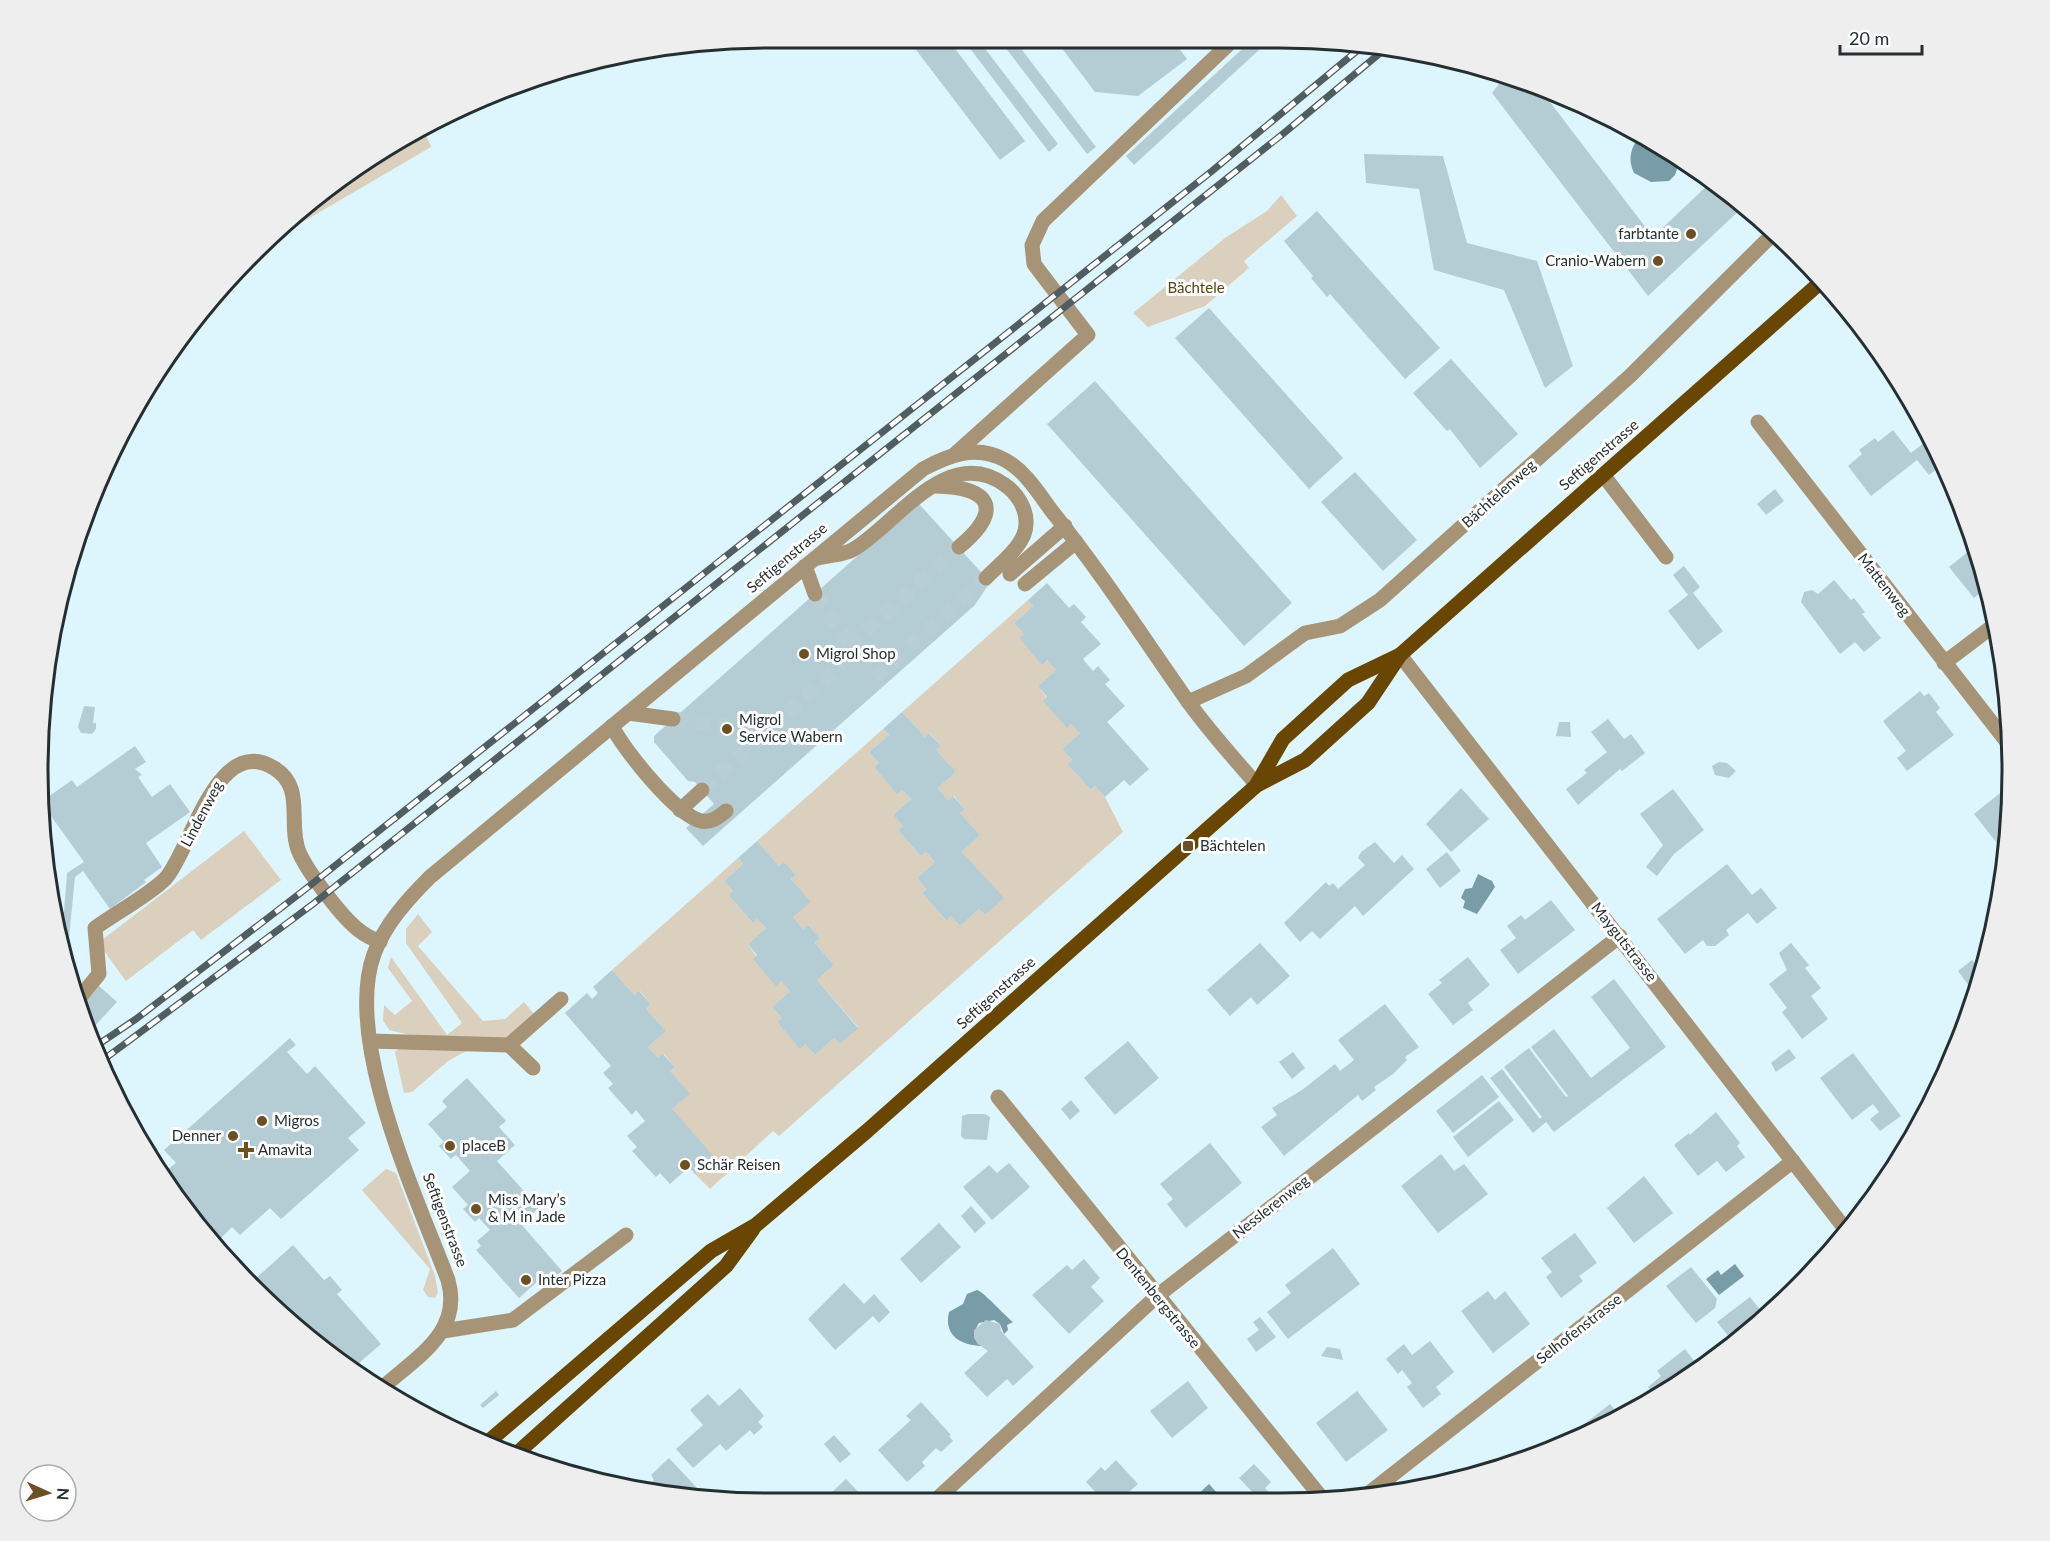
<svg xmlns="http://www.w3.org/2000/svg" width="2050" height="1541" viewBox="0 0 2050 1541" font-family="Lato,sans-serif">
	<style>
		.green { fill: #dbcfbd }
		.water { fill: #799da8 }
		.building { fill: #b4ccd4 }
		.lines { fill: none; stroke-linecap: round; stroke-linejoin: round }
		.minor-tunnel { stroke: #b8ced5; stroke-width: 15; stroke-dasharray: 15 8; stroke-linecap: butt }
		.minor { stroke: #a79477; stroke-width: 15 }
		.major { stroke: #694703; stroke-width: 15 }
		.rail-casing { stroke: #505e62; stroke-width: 7 }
		.rail { stroke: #fff; stroke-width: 4.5; stroke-dasharray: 14; stroke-linecap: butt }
		.poi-dot { fill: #6c5023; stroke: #fff; stroke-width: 2 }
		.labels { text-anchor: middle; stroke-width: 6; stroke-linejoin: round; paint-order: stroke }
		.poi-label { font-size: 15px; fill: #252f32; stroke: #fff; text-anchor: start }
		.park-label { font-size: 15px; fill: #5d4212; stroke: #fff }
		.street-label { font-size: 15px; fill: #252f32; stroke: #fff }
		.rim { fill: none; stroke: #252f32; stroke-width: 3 }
	</style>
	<rect width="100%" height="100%" fill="#ddf6fe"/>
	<!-- green -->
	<g class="green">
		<polygon points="423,128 431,147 260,247 287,219 404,136"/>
		<polygon points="1281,195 1297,216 1244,261 1249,268 1205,306 1148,327 1133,313 1225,238 1267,211"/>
		<polygon points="1028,600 1033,606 1014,623 1024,634 1019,638 1042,664 1047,660 1056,670 1038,686 1067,727 1071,724 1080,733 1062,749 1072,760 1067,764 1091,790 1095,786 1105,797 1123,832 779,1136 773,1131 710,1189 695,1174 672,1109 689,1094 670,1071 675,1067 664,1054 658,1058 648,1047 666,1031 646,1009 651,1004 640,991 634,995 612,970 738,858 743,864 724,881 733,891 729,896 752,922 757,919 766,928 748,944 776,985 781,981 790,991 772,1007 782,1018 777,1022 800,1048 805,1044 815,1055 834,1038 840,1044 858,1027 817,980 834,965 815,943 820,938 808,925 803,929 793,917 810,902 791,879 796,875 784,862 779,866 757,841 883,729 889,735 869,752 879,763 874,767 897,793 902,790 911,799 893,815 903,826 898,830 921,856 926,852 935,862 917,878 926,889 922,893 945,919 951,916 960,926 979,909 985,915 1003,898 962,852 980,835 960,813 965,809 954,796 948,800 938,788 956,772 936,750 941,746 930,733 925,737 902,712"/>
		<polygon points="244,831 281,880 201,940 193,930 126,981 98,943"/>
		<polygon points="418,914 432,932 418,946 483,1021 505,1019 524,1002 534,1014 504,1040 410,1035 389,1030 383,1020 384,1005 395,1015 412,1001 388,968 391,957 447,1035 462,1023 406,943 406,929"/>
		<polygon points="400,1048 468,1050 448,1061 412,1092 404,1093 395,1052"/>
		<polygon points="386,1169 396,1173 435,1276 438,1293 435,1298 428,1297 423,1290 430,1269 362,1190"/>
	</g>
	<!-- water -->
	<g class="water">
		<path d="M 1641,135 L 1681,158 L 1675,175 L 1669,181 L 1651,182 L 1634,173 C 1627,159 1631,146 1641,135 Z"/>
		<polygon points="1478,874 1492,881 1495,887 1477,914 1463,908 1465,901 1461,898 1465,889 1472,888"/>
		<polygon points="1735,1264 1744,1276 1719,1295 1706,1279 1718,1270 1721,1275"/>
		<path d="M 977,1290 C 984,1292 1004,1315 1013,1322 L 1007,1325 L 1008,1330 L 1004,1334 L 1000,1324 L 994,1320 L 979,1323 C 974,1331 973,1336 978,1344 L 984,1346 C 963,1346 943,1337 949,1312 L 963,1304 L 967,1294 Z"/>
		<polygon points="1209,1484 1219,1495 1217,1497 1195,1497"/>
	</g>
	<!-- building -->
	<g class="building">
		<polygon points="907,38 947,38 1025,141 1000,160"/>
		<polygon points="962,38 977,38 1058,144 1049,152"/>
		<polygon points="998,38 1013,38 1096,147 1087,154"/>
		<polygon points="1054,38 1172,39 1187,59 1138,96 1095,92"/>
		<polygon points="1301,39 1318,39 1307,47"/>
		<polygon points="1252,40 1260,49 1134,165 1126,156"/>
		<polygon points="1505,76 1540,89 1653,237 1712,181 1743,207 1648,296 1492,93"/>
		<polygon points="1364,154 1443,156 1467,243 1537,261 1573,366 1545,388 1504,290 1434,270 1419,189 1366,183"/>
		<polygon points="1317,211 1440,348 1405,379 1330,294 1327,297 1311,278 1313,276 1284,241"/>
		<polygon points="1209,308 1343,458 1309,489 1175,338"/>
		<polygon points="1451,359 1518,434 1480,468 1450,429 1447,431 1413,393"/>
		<polygon points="1095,381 1292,603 1244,646 1047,424"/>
		<polygon points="1893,430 1911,453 1929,439 1943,464 1929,475 1917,460 1871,496 1848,466 1862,454 1859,450 1875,438 1878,442"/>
		<polygon points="1355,472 1417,540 1383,571 1321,502"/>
		<polygon points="1775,489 1784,501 1766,515 1757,504"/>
		<polygon points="915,505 920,505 990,582 975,605 703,846 686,828 714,804 695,782 688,781 654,742 654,736"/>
		<polygon points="1974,547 1986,588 1974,598 1949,567"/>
		<polygon points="1684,566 1700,587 1693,593 1723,631 1698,650 1668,611 1688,595 1673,575"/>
		<polygon points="1834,580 1851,600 1854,598 1865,612 1862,614 1881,638 1864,652 1855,642 1840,654 1801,602 1804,592 1812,590 1818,594"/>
		<polygon points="1047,583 1069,608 1074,604 1086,617 1081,622 1101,644 1083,659 1093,671 1098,666 1110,680 1105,684 1125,706 1107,722 1149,769 1130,786 1124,780 1105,797 1095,786 1091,790 1067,764 1072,760 1062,749 1080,733 1071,724 1067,728 1043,701 1047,697 1038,686 1056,670 1047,660 1042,665 1019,638 1024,634 1014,623 1033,606 1028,600"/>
		<polygon points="1920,691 1924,696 1929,693 1940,708 1936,712 1954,735 1907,771 1897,758 1906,751 1883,721"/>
		<polygon points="84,706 95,707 93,723 96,723 96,729 92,734 81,733 78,727"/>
		<polygon points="902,712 925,737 929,733 941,746 936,750 956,772 938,788 948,800 953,796 965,809 960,813 980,835 962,852 1004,898 985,915 979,909 960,926 951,916 946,920 922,893 926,889 917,878 935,862 926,852 921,856 898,830 903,826 893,815 911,799 902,790 897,794 874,767 879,763 869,752 889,735 883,729"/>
		<polygon points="1608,719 1624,739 1631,734 1645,753 1622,771 1620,769 1578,805 1566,789 1587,773 1584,770 1607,752 1591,732"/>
		<polygon points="1559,722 1570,722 1571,737 1556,736"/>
		<polygon points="135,746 146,762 135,769 142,775 138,777 152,797 170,784 190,812 146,843 162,867 144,880 146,882 110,909 83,871 75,877 67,958 58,912 64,912 67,873 84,862 41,802 72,780 77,787"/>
		<polygon points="1719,762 1727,763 1736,771 1729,778 1715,775 1712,766"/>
		<polygon points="1461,788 1489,819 1451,852 1426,824"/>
		<polygon points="1673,789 1704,830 1674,854 1657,876 1646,867 1663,845 1640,814"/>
		<polygon points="2005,789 2010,795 2004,852 1974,814"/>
		<polygon points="757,841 779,866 784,862 789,867 796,875 791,879 811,902 793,917 803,929 808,925 820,938 815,943 834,965 817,980 858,1028 840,1044 834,1038 815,1055 805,1044 800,1049 777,1022 782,1018 772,1007 790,991 781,981 776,986 753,959 757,955 748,944 766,928 757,919 753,923 729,896 733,891 724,881 743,864 738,858"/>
		<polygon points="1375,842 1394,863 1402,855 1414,869 1363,916 1355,906 1320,939 1312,931 1300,942 1284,923 1326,882 1329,886 1333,883 1338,889 1365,865 1358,858 1361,852"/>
		<polygon points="1447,852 1461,871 1440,888 1426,869"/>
		<polygon points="1727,864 1752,895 1761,888 1777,908 1757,924 1748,913 1726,930 1729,935 1715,946 1707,946 1703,940 1685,954 1657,919"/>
		<polygon points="1551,900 1575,930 1518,974 1500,950 1516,938 1507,926 1521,915 1525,920"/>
		<polygon points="1260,943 1290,976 1257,1005 1251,997 1230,1016 1207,990"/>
		<polygon points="1791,943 1809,965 1805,968 1821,988 1811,996 1828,1019 1802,1039 1782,1012 1787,1008 1769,984 1787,970 1779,953"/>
		<polygon points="1468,957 1490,985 1468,1003 1473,1010 1453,1025 1428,994 1442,983 1439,980"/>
		<polygon points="1972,960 1981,971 1974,993 1958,971"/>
		<polygon points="612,970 634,995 639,991 651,1004 646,1009 666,1031 648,1047 658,1058 663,1054 675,1067 670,1071 690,1094 672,1109 714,1157 695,1174 689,1167 670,1184 660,1173 656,1177 632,1151 637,1147 627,1136 645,1121 636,1110 632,1115 608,1088 613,1084 603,1073 611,1066 565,1013 587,993 592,999 598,993 593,987"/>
		<polygon points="1614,979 1666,1047 1554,1132 1546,1122 1533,1133 1490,1078 1502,1069 1540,1119 1542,1117 1504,1067 1529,1048 1566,1097 1568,1096 1531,1047 1554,1029 1591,1078 1630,1048 1591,997"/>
		<polygon points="99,986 117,1002 89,1032 78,1010"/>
		<polygon points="1974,995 1969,1012 1962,1003"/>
		<polygon points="1385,1004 1419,1047 1405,1057 1407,1060 1393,1074 1374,1087 1376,1090 1362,1101 1358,1095 1284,1156 1261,1127 1277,1115 1272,1108 1302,1090 1335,1064 1340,1071 1354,1060 1338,1040"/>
		<polygon points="290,1038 296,1045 287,1052 307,1074 315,1066 366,1123 348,1138 359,1150 281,1219 270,1208 240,1235 232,1227 219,1240 163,1173 176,1163 164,1150"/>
		<polygon points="1128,1041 1159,1078 1115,1115 1084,1078"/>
		<polygon points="1789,1049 1796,1058 1776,1072 1771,1063"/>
		<polygon points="1293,1052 1305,1068 1292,1079 1279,1062"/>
		<polygon points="1853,1053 1901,1116 1880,1131 1870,1119 1879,1112 1873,1104 1852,1120 1820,1078"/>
		<polygon points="1482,1075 1499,1097 1453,1133 1436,1111"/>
		<polygon points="467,1078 506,1121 499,1127 515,1145 497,1161 539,1208 521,1224 562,1271 544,1287 538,1281 519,1298 476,1250 481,1246 477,1241 490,1230 479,1218 475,1222 463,1209 468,1205 452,1187 470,1171 456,1155 451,1159 439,1146 444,1142 428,1124 447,1107 442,1101"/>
		<polygon points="1071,1100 1080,1111 1070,1120 1061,1109"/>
		<polygon points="1499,1101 1514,1120 1468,1157 1453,1137"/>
		<polygon points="1716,1112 1740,1143 1737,1146 1745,1157 1726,1172 1717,1161 1698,1176 1674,1145 1689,1133 1690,1135"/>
		<polygon points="968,1114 985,1114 990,1117 987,1140 964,1139 961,1136 962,1116"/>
		<polygon points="1210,1143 1242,1183 1186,1228 1167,1204 1173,1199 1160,1184"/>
		<polygon points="1441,1154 1454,1171 1464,1164 1488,1194 1438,1233 1401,1186"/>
		<polygon points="1009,1163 1030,1187 992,1220 963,1187 989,1165 997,1173"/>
		<polygon points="1644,1176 1673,1213 1634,1243 1607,1208"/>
		<polygon points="971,1206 986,1223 975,1233 961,1216"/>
		<polygon points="939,1223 961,1247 921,1283 900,1259"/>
		<polygon points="1575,1233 1597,1263 1579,1276 1583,1281 1561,1298 1546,1277 1552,1272 1541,1258"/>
		<polygon points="293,1245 324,1280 330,1276 342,1290 337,1294 381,1344 351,1370 281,1312 253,1281"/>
		<polygon points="1333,1248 1360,1284 1288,1339 1267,1312 1291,1293 1285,1285"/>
		<polygon points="1084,1259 1100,1278 1091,1287 1104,1301 1069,1334 1032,1295 1067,1265 1072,1270"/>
		<polygon points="1691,1267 1717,1299 1715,1308 1696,1323 1666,1286"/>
		<polygon points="844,1283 864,1304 874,1294 890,1312 879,1323 873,1316 835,1350 808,1319"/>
		<polygon points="1488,1291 1495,1300 1505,1291 1530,1324 1493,1353 1461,1311"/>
		<polygon points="1750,1297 1765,1316 1733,1342 1717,1322"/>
		<polygon points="1260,1317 1276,1337 1256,1352 1247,1339 1259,1330 1253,1322"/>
		<polygon points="986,1320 1000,1324 1001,1331 1034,1367 1013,1386 1007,1379 987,1397 964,1373 988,1351 978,1344 974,1338 974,1330"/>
		<polygon points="1430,1341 1454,1372 1436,1387 1441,1394 1423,1408 1407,1387 1412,1383 1402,1370 1398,1374 1386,1359 1404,1344 1412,1355"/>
		<polygon points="1327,1347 1340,1349 1343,1360 1321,1356"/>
		<polygon points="1685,1349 1700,1369 1687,1380 1655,1396 1648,1387 1661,1376 1657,1371"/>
		<polygon points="1188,1381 1208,1408 1172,1438 1150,1411"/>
		<polygon points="740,1388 764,1416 758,1422 763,1427 754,1435 750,1430 726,1451 720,1444 693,1468 676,1449 703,1425 690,1410 708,1394 719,1406"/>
		<polygon points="496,1391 499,1395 483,1408 480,1405"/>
		<polygon points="1357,1391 1388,1430 1346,1462 1316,1423"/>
		<polygon points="921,1402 951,1435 949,1436 953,1441 941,1452 936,1448 922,1462 925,1466 907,1482 878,1450 911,1420 906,1416"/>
		<polygon points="1610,1404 1618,1414 1570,1438 1569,1436"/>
		<polygon points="834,1435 851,1454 840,1463 824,1444"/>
		<polygon points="669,1458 699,1490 691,1497 674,1497 644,1490 654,1480 651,1475"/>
		<polygon points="1116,1460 1138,1484 1123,1497 1100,1497 1086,1482 1101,1467 1105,1471"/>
		<polygon points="1254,1464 1271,1482 1265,1488 1273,1497 1252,1497 1255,1495 1239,1478"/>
		<polygon points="846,1479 863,1497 830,1497 834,1494 832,1492"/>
	</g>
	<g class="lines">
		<!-- minor-tunnel -->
		<g class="minor-tunnel">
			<polyline points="815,594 850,645"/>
			<polyline points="874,678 986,578"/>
			<polyline points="673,719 766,732"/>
			<polyline points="702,790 838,668 850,645 959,547"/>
		</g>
		<!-- minor -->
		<g class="minor">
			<polyline points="1758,422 2010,746"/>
			<polyline points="955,454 1088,335 1034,264 1032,245 1043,221 1234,39"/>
			<polyline points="1604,476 1666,557"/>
			<path d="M 936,486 C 991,487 1004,510 959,547"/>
			<path d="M 818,558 C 829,555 845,555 854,549 C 896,524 948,443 1005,485 C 1017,493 1027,509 1026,524 C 1026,545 999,564 986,578"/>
			<polyline points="805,566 815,594"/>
			<polyline points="1010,574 1065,526"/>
			<polyline points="1025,584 1076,542"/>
			<polyline points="1400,655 1846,1230"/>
			<polyline points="1944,663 1997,623"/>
			<polyline points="1188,702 1246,676 1305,633 1340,626 1380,600 1630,376 1774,233"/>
			<polyline points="628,713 673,719"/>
			<path d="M 612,726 C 623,749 677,816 701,821 C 712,823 718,817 726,811"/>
			<polyline points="680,810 702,790"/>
			<path d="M 76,1002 L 99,974 L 95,928 C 114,914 151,894 166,878 C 192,847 217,733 274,768 C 306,787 287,824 299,852 C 307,871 343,919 360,931 C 366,936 373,939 380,942"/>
			<polyline points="370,1041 509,1045 561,999"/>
			<polyline points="509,1045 533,1068"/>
			<polyline points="998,1097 1321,1497"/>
			<polyline points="443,1331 513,1320 626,1235"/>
			<path d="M 381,1389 C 416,1357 463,1333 448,1280 C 417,1198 343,1040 374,954 C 385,924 408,899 430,877 L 923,469 C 949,455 976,444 1005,460 C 1025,471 1038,492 1051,510 C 1100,571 1142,636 1187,700 C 1208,730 1233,757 1257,785"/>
			<polyline points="939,1497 1157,1296 1620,936"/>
			<polyline points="1364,1497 1793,1161"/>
		</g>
		<!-- major -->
		<g class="major">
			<polyline points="1257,784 1283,739 1348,680 1400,655"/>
			<polyline points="488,1442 711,1251 756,1225 867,1131 1257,785 1305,760 1368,703 1400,655 1822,281"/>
			<polyline points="515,1455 726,1266 753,1229"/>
		</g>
		<!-- rail casing -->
		<g class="rail-casing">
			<g id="rail">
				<polyline points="96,1046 136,1019 303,891 1212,171 1364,45"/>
				<polyline points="103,1060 313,904 1284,133 1385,49"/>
			</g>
		</g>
		<!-- rail -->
		<use href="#rail" class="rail"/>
	</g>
	<!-- markers -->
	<g class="poi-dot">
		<circle cx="1691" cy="234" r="6"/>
		<circle cx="1658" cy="261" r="6"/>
		<circle cx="804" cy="654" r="6"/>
		<circle cx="727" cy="729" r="6"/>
		<rect x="1182" y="840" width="12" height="12" rx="3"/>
		<circle cx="262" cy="1121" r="6"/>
		<circle cx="233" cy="1136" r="6"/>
		<circle cx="450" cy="1146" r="6"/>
		<path d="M243 1141h6v6h6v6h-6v6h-6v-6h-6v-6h6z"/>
		<circle cx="685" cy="1165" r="6"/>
		<circle cx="476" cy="1209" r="6"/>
		<circle cx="526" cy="1280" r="6"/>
	</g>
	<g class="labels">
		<!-- poi labels -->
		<g class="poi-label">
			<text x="1679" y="239" text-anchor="end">farbtante</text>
			<text x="1646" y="266" text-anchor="end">Cranio-Wabern</text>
			<text x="816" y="659">Migrol Shop</text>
			<text x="739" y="725">Migrol<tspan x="739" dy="17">Service Wabern</tspan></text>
			<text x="1200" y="851">Bächtelen</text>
			<text x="274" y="1126">Migros</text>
			<text x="221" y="1141" text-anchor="end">Denner</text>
			<text x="462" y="1151">placeB</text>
			<text x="258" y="1155">Amavita</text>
			<text x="697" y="1170">Schär Reisen</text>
			<text x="488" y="1205">Miss Mary’s<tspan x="488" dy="17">&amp; M in Jade</tspan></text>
			<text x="538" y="1285">Inter Pizza</text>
		</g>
		<!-- park labels -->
		<g class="park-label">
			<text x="1196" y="293">Bächtele</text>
		</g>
		<!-- street labels -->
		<g class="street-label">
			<text transform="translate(1599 455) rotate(-41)" y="5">Seftigenstrasse</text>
			<text transform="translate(1499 494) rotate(-42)" y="5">Bächtelenweg</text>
			<text transform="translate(787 558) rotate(-40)" y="5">Seftigenstrasse</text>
			<text transform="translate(1884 585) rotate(52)" y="5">Mattenweg</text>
			<text transform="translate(202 814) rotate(-62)" y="5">Lindenweg</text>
			<text transform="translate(1624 942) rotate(52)" y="5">Maygutstrasse</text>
			<text transform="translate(996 993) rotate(-42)" y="5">Seftigenstrasse</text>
			<text transform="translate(1271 1207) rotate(-38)" y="5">Nesslerenweg</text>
			<text transform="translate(445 1220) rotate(69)" y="5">Seftigenstrasse</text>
			<text transform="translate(1158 1298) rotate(51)" y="5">Dentenbergstrasse</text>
			<text transform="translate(1579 1329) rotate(-38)" y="5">Selhofenstrasse</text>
		</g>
	</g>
	<!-- crop -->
	<path d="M0 0H2050V1541H0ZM770 48H1280A722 722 0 0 1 2002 770V771A722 722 0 0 1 1280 1493H770A722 722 0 0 1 48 771V770A722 722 0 0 1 770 48Z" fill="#eeeeef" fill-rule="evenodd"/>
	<path class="rim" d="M770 48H1280A722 722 0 0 1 2002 770V771A722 722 0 0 1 1280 1493H770A722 722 0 0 1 48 771V770A722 722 0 0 1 770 48Z"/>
	<!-- north arrow -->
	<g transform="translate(48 1493) rotate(94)"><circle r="28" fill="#ffffff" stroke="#a8acad" stroke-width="1.5"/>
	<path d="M0-4.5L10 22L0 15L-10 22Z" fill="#6c5023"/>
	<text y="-9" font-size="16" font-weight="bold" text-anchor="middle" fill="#252f32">N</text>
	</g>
	<!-- scale -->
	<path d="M1840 45v9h82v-9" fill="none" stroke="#252f32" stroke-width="3"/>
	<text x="1849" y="45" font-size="18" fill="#252f32" stroke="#ffffff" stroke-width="4.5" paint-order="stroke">20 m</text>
</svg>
